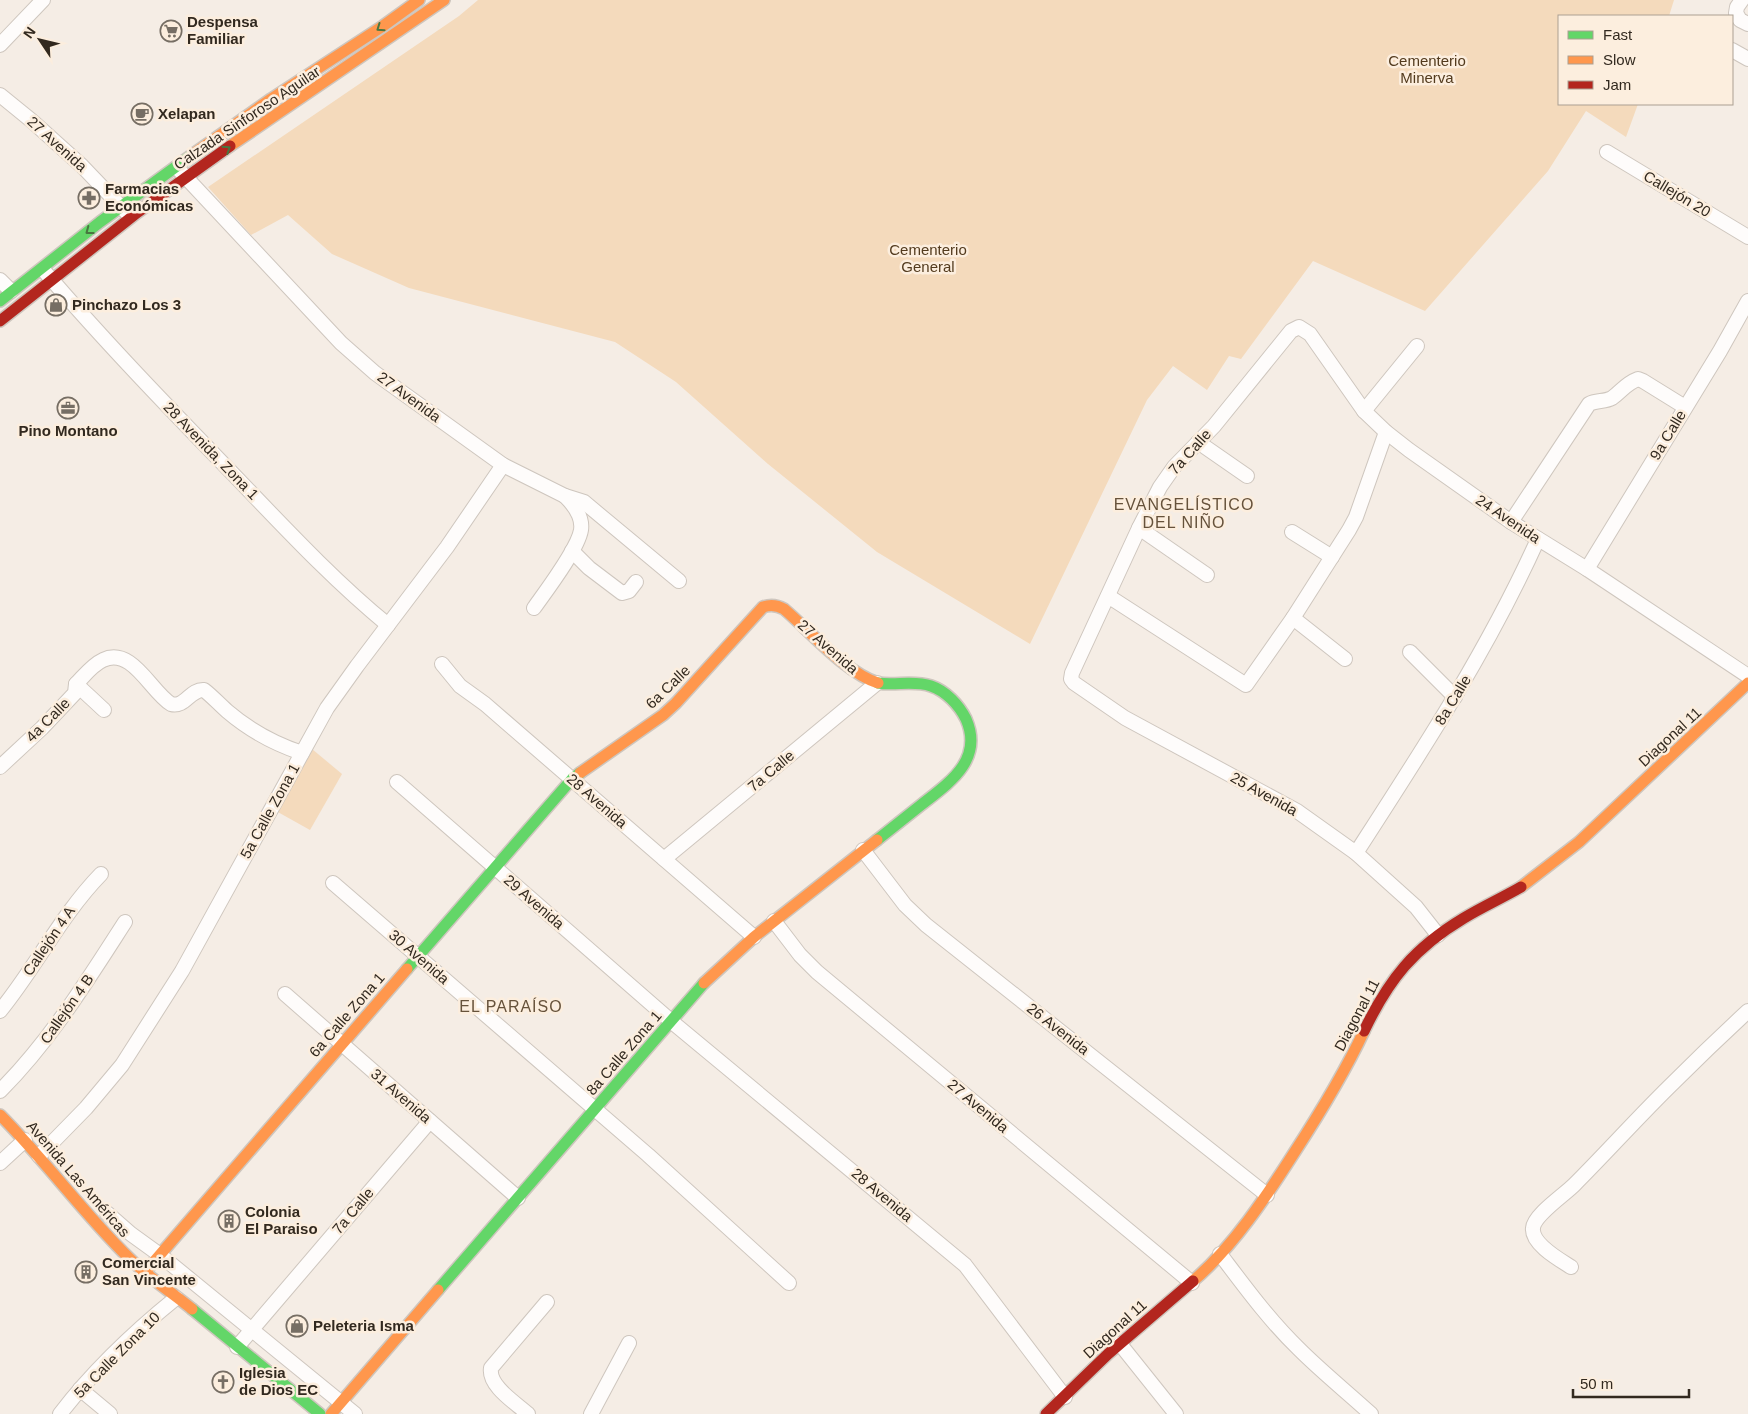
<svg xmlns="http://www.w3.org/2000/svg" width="1748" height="1414" viewBox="0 0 1748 1414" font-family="Arial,sans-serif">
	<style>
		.green { fill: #f4dabc }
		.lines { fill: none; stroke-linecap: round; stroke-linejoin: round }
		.street-casing { stroke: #cec6be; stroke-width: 16 }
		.fast-casing { stroke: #cec6be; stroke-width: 14 }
		.slow-casing { stroke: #cec6be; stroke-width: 14 }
		.jam-casing { stroke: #cec6be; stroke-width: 14 }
		.street { stroke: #fefcfb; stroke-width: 14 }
		.fast { stroke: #63d668; stroke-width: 11 }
		.slow { stroke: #ff974d; stroke-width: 11 }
		.jam { stroke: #b3261e; stroke-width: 11 }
		.oneway { stroke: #487740 }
		.labels { text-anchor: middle; stroke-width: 5; stroke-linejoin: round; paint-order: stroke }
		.poi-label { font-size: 15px; font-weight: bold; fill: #32291f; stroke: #fceede; text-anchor: start }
		.park-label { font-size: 15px; fill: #533b1e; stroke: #fceede }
		.street-label { font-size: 15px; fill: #32291f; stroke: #fceede }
		.neighbourhood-label { font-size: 16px; letter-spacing: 1px; fill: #66523b; stroke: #fceede }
	</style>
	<rect width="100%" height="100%" fill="#f5ede5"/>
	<!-- green -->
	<g class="green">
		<polygon points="478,0 1674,0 1669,16 1559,16 1559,104 1638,104 1626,137 1586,111 1548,171 1425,311 1313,261 1241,359 1229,356 1207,390 1173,366 1147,400 1030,644 877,552 768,464 676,382 615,342 409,288 332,254 288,215 251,235 208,187 459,16"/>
		<polygon points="312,749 342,774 310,830 276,811"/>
	</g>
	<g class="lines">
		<!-- street casing -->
		<g class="street-casing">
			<g id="street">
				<polyline points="1742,0 1737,7 1736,13 1740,20 1748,24"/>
				<polyline points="0,45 43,0"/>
				<polyline points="1732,50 1748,59"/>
				<polyline points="0,95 32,121 82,166 126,212"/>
				<polyline points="1607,152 1748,237"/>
				<polyline points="180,171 341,343 375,373 503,465 565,496 584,502 679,581"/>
				<path d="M 46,273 C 106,343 170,409 234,475 C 284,527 333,580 388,625"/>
				<polyline points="0,280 11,291"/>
				<polyline points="1364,411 1417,346"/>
				<polyline points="1198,442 1247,476"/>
				<path d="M 1511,522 L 1589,404 C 1596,400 1605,402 1612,398 C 1622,391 1625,384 1638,379 L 1643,381 L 1685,407"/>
				<polyline points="1139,528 1207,575"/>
				<polyline points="1292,532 1332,557"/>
				<polyline points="572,551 589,568 622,593 629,591 636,582"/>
				<polyline points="1587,569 1720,351 1748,301"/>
				<polyline points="1108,596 1246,685 1293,618 1349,530 1356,517 1386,432"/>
				<path d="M 534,608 C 546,591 578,549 581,530 C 583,517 574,505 565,496"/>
				<polyline points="1293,618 1345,659"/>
				<polyline points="1410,652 1455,697"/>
				<polyline points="442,664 460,686 485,704 754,937"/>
				<polyline points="76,684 104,710"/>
				<path d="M 0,767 L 42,728 L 75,693 L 76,684 C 84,676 92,665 103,660 C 132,646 151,692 171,704 C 185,708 190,689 204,690 C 212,696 219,704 227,711 C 248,729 275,744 302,753"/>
				<polyline points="397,782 671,1021 965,1265 1065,1397"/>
				<polyline points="863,850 905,905 926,925 1267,1195"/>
				<path d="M 1356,853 C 1422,751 1488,650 1538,539"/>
				<polyline points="664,859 877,683"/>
				<polyline points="333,883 648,1155 789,1283"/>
				<polyline points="774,921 800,955 817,972 1192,1283"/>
				<polyline points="1438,935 1416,907 1356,853 1297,811 1125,718 1074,683 1071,679 1072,673 1139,528 1160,487 1174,467 1214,426 1291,331 1299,327 1310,334 1364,411 1386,432 1409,450 1511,522 1587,569 1748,676"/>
				<polyline points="285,994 518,1198"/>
				<path d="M 0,1011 C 36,967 61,915 101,874"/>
				<path d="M 0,1091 C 50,1041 87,981 125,922"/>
				<polyline points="39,1156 86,1108 122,1065 182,971 327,708 357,666 447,547 503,465"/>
				<polyline points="0,1163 25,1140"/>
				<polyline points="107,1213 131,1234 160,1255 355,1414"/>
				<path d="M 1220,1254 C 1245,1287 1269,1320 1299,1349 C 1322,1372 1347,1392 1371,1414"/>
				<path d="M 1571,1267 C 1560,1260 1531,1244 1533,1228 C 1534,1215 1564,1195 1574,1185 C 1608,1151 1640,1115 1674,1082 C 1698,1058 1723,1034 1748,1011"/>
				<polyline points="1120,1344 1176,1414"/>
				<polyline points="237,1347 430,1121"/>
				<polyline points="80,1389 110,1414"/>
				<path d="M 60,1414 C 93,1371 134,1332 176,1298"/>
				<path d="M 528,1414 C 516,1403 488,1386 491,1368 L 547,1302"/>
				<polyline points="591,1414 629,1343"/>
			</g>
		</g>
		<!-- fast casing -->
		<g class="fast-casing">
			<g id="fast">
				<polyline points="0,301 100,222 192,155"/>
				<path d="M 877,840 C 892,828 906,817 921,805 C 949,783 984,760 966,719 C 959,705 946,691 931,686 C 913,680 895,686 878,683"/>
				<polyline points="407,969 572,779 580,773"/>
				<polyline points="438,1290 704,983"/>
				<polyline points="192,1309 320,1414"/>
			</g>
		</g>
		<!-- slow casing -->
		<g class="slow-casing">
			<g id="slow">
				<polyline points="230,146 444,0"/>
				<polyline points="192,155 271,99 383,26 419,0"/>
				<path d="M 580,773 L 663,715 L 676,703 L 763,607 C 771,604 777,605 784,609 C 809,630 847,674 878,683"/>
				<polyline points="1521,887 1579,842 1748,683"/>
				<polyline points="704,983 754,937 877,840"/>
				<path d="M 0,1115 C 45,1160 83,1213 129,1258 C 148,1277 171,1292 192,1309"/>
				<polyline points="145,1272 407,969"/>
				<path d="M 1193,1281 C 1233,1247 1266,1197 1294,1153 C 1320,1113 1344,1074 1364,1031"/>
				<polyline points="331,1414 438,1290"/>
			</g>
		</g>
		<!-- jam casing -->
		<g class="jam-casing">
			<g id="jam">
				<polyline points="0,321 138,212 230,146"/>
				<path d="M 1364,1031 C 1389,979 1414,948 1464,918 C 1482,907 1502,898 1521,887"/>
				<polyline points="1046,1414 1108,1354 1193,1281"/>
			</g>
		</g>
		<!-- street -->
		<use href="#street" class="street"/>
		<!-- fast -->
		<use href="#fast" class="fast"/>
		<!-- slow -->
		<use href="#slow" class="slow"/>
		<!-- jam -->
		<use href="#jam" class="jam"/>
	</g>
	<!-- one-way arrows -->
	<defs><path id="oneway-chevron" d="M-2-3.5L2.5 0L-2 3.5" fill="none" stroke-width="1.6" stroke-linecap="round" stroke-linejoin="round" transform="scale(1.25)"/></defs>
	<g class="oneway">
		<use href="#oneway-chevron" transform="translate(380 28) rotate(145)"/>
		<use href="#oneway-chevron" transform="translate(227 149) rotate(-34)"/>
		<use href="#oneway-chevron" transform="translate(89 231) rotate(143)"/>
	</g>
	<!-- icons -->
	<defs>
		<g id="supermarket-ring" transform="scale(1.125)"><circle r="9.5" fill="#fceede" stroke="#766e64" stroke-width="1.5"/><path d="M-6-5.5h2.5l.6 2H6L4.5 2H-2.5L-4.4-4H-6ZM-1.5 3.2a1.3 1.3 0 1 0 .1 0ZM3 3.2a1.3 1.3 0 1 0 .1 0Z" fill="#766e64"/></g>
		<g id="cafe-ring" transform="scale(1.125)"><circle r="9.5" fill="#fceede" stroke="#766e64" stroke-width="1.5"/><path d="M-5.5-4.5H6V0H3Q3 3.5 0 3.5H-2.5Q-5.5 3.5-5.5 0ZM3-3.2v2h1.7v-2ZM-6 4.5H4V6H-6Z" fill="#766e64"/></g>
		<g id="pharmacy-ring" transform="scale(1.125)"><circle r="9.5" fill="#fceede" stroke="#766e64" stroke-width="1.5"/><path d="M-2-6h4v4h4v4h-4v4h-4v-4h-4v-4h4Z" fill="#766e64"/></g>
		<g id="shop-ring" transform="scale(1.125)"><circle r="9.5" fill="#fceede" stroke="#766e64" stroke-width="1.5"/><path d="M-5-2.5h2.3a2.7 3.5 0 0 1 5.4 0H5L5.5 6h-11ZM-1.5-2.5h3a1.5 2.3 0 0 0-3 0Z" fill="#766e64"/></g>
		<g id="office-ring" transform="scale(1.125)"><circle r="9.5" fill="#fceede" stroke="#766e64" stroke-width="1.5"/><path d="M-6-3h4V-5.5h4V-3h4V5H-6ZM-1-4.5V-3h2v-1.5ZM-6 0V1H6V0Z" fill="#766e64"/></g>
		<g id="building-ring" transform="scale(1.125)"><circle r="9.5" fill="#fceede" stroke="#766e64" stroke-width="1.5"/><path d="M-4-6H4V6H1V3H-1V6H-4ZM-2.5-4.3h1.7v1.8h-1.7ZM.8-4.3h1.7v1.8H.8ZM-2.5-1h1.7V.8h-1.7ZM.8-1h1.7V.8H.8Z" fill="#766e64"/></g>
		<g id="church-ring" transform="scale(1.125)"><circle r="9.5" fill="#fceede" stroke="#766e64" stroke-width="1.5"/><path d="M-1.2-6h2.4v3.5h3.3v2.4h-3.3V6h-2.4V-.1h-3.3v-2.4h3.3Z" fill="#766e64"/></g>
	</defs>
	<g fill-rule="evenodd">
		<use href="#supermarket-ring" x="171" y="31"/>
		<use href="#cafe-ring" x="142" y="114"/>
		<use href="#pharmacy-ring" x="89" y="198"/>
		<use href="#shop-ring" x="56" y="305"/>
		<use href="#office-ring" x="68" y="408"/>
		<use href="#building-ring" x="229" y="1221"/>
		<use href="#building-ring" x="86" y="1272"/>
		<use href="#shop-ring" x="297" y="1326"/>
		<use href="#church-ring" x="223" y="1382"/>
	</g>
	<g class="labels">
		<!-- poi labels -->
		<g class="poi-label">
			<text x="187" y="27">Despensa<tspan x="187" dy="17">Familiar</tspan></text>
			<text x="158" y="119">Xelapan</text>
			<text x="105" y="194">Farmacias<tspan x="105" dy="17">Económicas</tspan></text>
			<text x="72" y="310">Pinchazo Los 3</text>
			<text x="68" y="436" text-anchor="middle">Pino Montano</text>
			<text x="245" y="1217">Colonia<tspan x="245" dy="17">El Paraiso</tspan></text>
			<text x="102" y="1268">Comercial<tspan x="102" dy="17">San Vincente</tspan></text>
			<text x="313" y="1331">Peleteria Isma</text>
			<text x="239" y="1378">Iglesia<tspan x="239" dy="17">de Dios EC</tspan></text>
		</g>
		<!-- park labels -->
		<g class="park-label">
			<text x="1427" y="66">Cementerio<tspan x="1427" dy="17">Minerva</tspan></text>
			<text x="928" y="255">Cementerio<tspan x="928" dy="17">General</tspan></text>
		</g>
		<!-- street labels -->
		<g class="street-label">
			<text transform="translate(247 118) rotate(-34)" y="5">Calzada Sinforoso Aguilar</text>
			<text transform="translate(57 144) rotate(42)" y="5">27 Avenida</text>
			<text transform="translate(1677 194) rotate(31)" y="5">Callejón 20</text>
			<text transform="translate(409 397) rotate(36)" y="5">27 Avenida</text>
			<text transform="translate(1668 435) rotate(-59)" y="5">9a Calle</text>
			<text transform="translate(211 451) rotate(46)" y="5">28 Avenida, Zona 1</text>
			<text transform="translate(1190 452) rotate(-48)" y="5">7a Calle</text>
			<text transform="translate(1508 519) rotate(34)" y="5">24 Avenida</text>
			<text transform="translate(828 647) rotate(41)" y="5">27 Avenida</text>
			<text transform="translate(668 687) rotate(-44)" y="5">6a Calle</text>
			<text transform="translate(1453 700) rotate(-59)" y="5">8a Calle</text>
			<text transform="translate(48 720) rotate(-45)" y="5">4a Calle</text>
			<text transform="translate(1670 737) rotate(-43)" y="5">Diagonal 11</text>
			<text transform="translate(771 771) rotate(-40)" y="5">7a Calle</text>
			<text transform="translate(1264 794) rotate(29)" y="5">25 Avenida</text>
			<text transform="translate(597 801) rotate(41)" y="5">28 Avenida</text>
			<text transform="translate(270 811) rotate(-61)" y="5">5a Calle Zona 1</text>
			<text transform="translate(534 902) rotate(41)" y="5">29 Avenida</text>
			<text transform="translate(49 941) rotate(-56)" y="5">Callejón 4 A</text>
			<text transform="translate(419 957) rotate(41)" y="5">30 Avenida</text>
			<text transform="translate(67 1009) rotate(-55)" y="5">Callejón 4 B</text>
			<text transform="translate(347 1015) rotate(-49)" y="5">6a Calle Zona 1</text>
			<text transform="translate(1357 1015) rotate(-62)" y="5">Diagonal 11</text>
			<text transform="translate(1058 1029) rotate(38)" y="5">26 Avenida</text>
			<text transform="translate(624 1053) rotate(-49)" y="5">8a Calle Zona 1</text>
			<text transform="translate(401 1096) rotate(41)" y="5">31 Avenida</text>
			<text transform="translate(978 1106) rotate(40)" y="5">27 Avenida</text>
			<text transform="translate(78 1179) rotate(49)" y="5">Avenida Las Américas</text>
			<text transform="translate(882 1195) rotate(40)" y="5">28 Avenida</text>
			<text transform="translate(353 1211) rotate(-50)" y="5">7a Calle</text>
			<text transform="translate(1115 1329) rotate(-42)" y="5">Diagonal 11</text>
			<text transform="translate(117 1355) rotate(-45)" y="5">5a Calle Zona 10</text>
		</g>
		<!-- neighbourhood labels -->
		<g class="neighbourhood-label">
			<text x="1184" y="510">EVANGELÍSTICO<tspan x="1184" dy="18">DEL NIÑO</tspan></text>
			<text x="511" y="1012">EL PARAÍSO</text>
		</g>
	</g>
	<!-- legend -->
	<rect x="1558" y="15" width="175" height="90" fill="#fceede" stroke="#ab9f92"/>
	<rect x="1568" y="31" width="25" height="8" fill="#63d668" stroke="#ab9f92"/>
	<text x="1603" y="40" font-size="15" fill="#32291f">Fast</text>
	<rect x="1568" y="56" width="25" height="8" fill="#ff974d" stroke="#ab9f92"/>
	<text x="1603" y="65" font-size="15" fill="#32291f">Slow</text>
	<rect x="1568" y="81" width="25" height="8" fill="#b3261e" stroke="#ab9f92"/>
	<text x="1603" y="90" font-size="15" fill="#32291f">Jam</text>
	<!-- north arrow -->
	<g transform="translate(40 40) rotate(305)" stroke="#fceede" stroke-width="4" paint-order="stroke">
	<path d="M0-4L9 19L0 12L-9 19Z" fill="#32291f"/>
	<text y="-8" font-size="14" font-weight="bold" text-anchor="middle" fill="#32291f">N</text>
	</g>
	<!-- scale -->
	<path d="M1573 1389v8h116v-8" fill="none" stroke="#32291f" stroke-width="2.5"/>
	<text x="1580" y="1389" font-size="15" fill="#32291f" stroke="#fceede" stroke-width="4" paint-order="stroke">50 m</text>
</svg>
